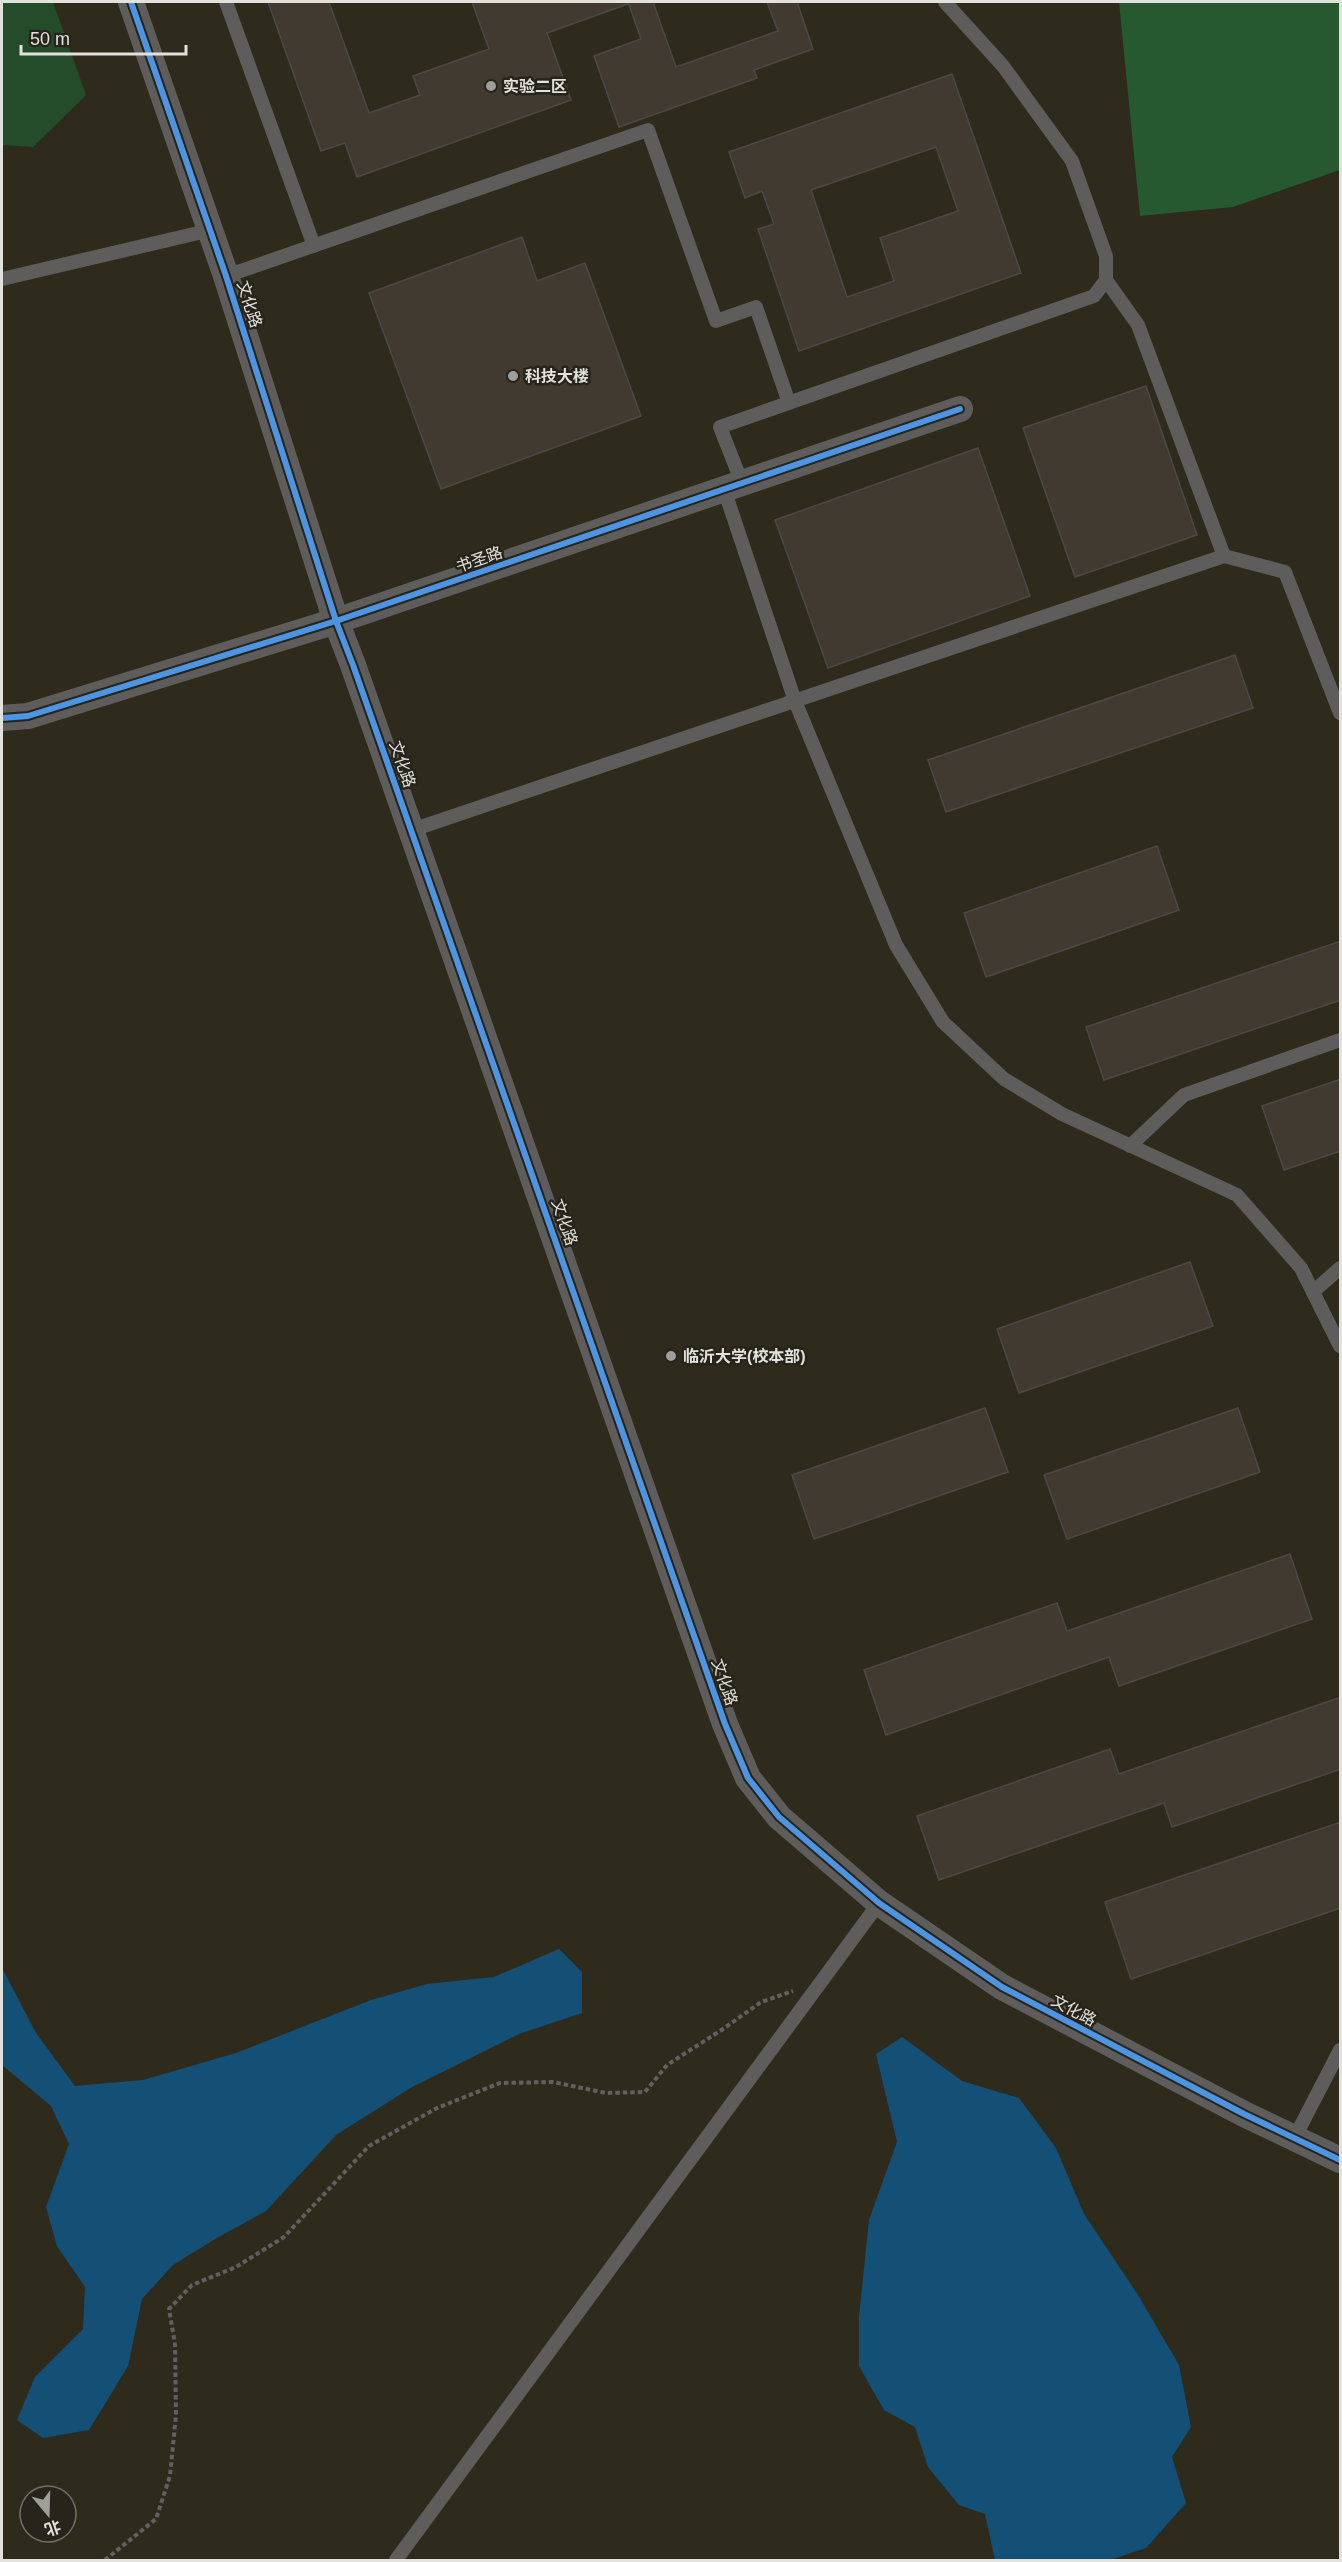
<svg xmlns="http://www.w3.org/2000/svg" width="1342" height="2562" viewBox="0 0 1342 2562" font-family="Helvetica,'Noto Sans SC',sans-serif">
	<style>
		.built { fill: #2e2b1d; fill-rule: evenodd }
		.green { fill: #244c2a }
		.forest { fill: #275930 }
		.water { fill: #145076 }
		.building { fill: #413a30; stroke: #4b4946; stroke-width: 1.5; fill-rule: evenodd }
		.lines { fill: none; stroke-linecap: round; stroke-linejoin: round }
		.path { stroke: #61605f; stroke-width: 4; stroke-dasharray: 4.5 3; stroke-linecap: butt }
		.lane { stroke: #5e5d5b; stroke-width: 14 }
		.street { stroke: #5e5d5b; stroke-width: 26 }
		.cycleway-casing { stroke: #26241b; stroke-width: 10 }
		.cycleway { stroke: #4d94e3; stroke-width: 6 }
		.poi-dot { fill: #9f9e99; stroke: #26241b; stroke-width: 2 }
		.labels { text-anchor: middle; stroke-width: 5; stroke-linejoin: round; paint-order: stroke }
		.poi-label { font-size: 16px; font-weight: bold; fill: #e2e1db; stroke: #26241b; text-anchor: start }
		.street-label { font-size: 16px; fill: #e2e1db; stroke: #26241b }
	</style>
	<rect width="100%" height="100%" fill="#23231e"/>
	<!-- built -->
	<path class="built" d="M 2,2 L 1119,2 L 1140,216 L 1233,207 L 1340,170 L 1340,2560 L 2,2560 ZM 30,2496 L 66,2496 L 66,2532 L 30,2532 Z"/>
	<!-- green -->
	<polygon class="green" points="2,2 53,2 86,95 33,147 2,145"/>
	<!-- forest -->
	<polygon class="forest" points="1119,2 1340,2 1340,170 1233,207 1140,216"/>
	<!-- water -->
	<g class="water">
		<polygon points="559,1949 582,1972 582,2013 519,2034 412,2087 336,2135 266,2211 215,2239 173,2265 142,2299 128,2366 89,2430 43,2438 17,2420 35,2377 83,2329 85,2287 57,2246 46,2207 69,2144 51,2106 2,2065 2,1968 36,2033 75,2086 143,2080 236,2053 371,2000 427,1984 494,1977"/>
		<polygon points="902,2037 962,2081 1019,2098 1056,2148 1084,2214 1138,2295 1179,2365 1191,2427 1172,2457 1186,2503 1146,2548 1110,2560 995,2560 985,2514 959,2505 928,2467 915,2427 884,2410 859,2366 859,2317 869,2220 897,2142 876,2054"/>
	</g>
	<!-- building -->
	<g class="building">
		<polygon points="268,2 329,2 369,113 420,95 413,76 489,49 472,2 653,2 676,67 778,31 767,2 797,2 813,49 754,70 757,78 619,127 594,56 641,39 628,2 628,4 547,33 571,100 357,177 345,143 321,151"/>
		<path d="M 952,74 L 1021,273 L 799,351 L 758,229 L 774,224 L 762,191 L 745,198 L 729,152 ZM 936,147 L 958,211 L 880,238 L 894,281 L 847,297 L 811,190 Z"/>
		<polygon points="522,237 537,281 585,263 641,416 441,489 369,293"/>
		<polygon points="1146,386 1197,535 1075,577 1023,428"/>
		<polygon points="978,448 1030,596 828,668 775,520"/>
		<polygon points="1235,655 1253,708 946,812 928,760"/>
		<polygon points="1157,846 1179,910 986,977 964,913"/>
		<polygon points="1341,941 1341,1000 1104,1080 1086,1027"/>
		<polygon points="1341,1079 1341,1151 1284,1170 1262,1106"/>
		<polygon points="1190,1262 1213,1326 1019,1393 997,1329"/>
		<polygon points="985,1408 1008,1472 814,1539 792,1475"/>
		<polygon points="1238,1408 1260,1472 1067,1539 1044,1475"/>
		<polygon points="1290,1554 1312,1619 1119,1686 1109,1657 886,1735 864,1670 1057,1603 1067,1631"/>
		<polygon points="1341,1697 1341,1769 1172,1827 1164,1803 939,1880 917,1816 1110,1749 1119,1774"/>
		<polygon points="1341,1822 1341,1908 1131,1979 1105,1902"/>
	</g>
	<g class="lines">
		<!-- path -->
		<polyline class="path" points="105,2560 156,2519 170,2476 176,2415 175,2344 169,2309 192,2285 236,2267 284,2237 369,2146 437,2108 500,2083 553,2082 606,2093 645,2092 667,2065 723,2029 761,2002 793,1991"/>
		<!-- lane -->
		<g class="lane">
			<polyline points="226,2 314,246"/>
			<polyline points="226,276 648,130 716,321 756,307 789,403"/>
			<polyline points="2,279 211,230"/>
			<polyline points="1106,280 1138,325 1224,556"/>
			<polyline points="742,483 720,427 1094,296 1106,280 1106,256 1072,161 1003,66 945,2"/>
			<polyline points="724,489 795,701 896,945 943,1022 1004,1079 1062,1114 1237,1195 1301,1268 1340,1346"/>
			<polyline points="412,830 1224,556 1285,572 1340,713"/>
			<polyline points="1130,1146 1184,1095 1340,1040"/>
			<polyline points="1313,1292 1340,1268"/>
			<polyline points="1295,2137 1340,2050"/>
			<polyline points="396,2560 879,1903"/>
		</g>
		<!-- street -->
		<g class="street">
			<polyline points="131,2 226,276 336,621 353,665 725,1724 748,1778 779,1817 879,1903 1002,1987 1244,2114 1340,2160"/>
			<polyline points="2,718 28,716 336,621 960,409"/>
		</g>
		<!-- cycleway casing -->
		<g class="cycleway-casing">
			<g id="cycleway">
				<polyline points="131,2 226,276 336,621 353,665 725,1724 748,1778 779,1817 879,1903 1002,1987 1244,2114 1340,2160"/>
				<polyline points="2,718 28,716 336,621 960,409"/>
			</g>
		</g>
		<!-- cycleway -->
		<use href="#cycleway" class="cycleway"/>
	</g>
	<!-- markers -->
	<g class="poi-dot">
		<circle cx="491" cy="86" r="6"/>
		<circle cx="513" cy="376" r="6"/>
		<circle cx="671" cy="1356" r="6"/>
	</g>
	<g class="labels">
		<!-- poi labels -->
		<g class="poi-label">
			<text x="503" y="92">实验二区</text>
			<text x="525" y="382">科技大楼</text>
			<text x="683" y="1362">临沂大学(校本部)</text>
		</g>
		<!-- street labels -->
		<g class="street-label">
			<text transform="translate(250 304) rotate(72)" y="6">文化路</text>
			<text transform="translate(479 559) rotate(-19)" y="6">书圣路</text>
			<text transform="translate(403 764) rotate(71)" y="6">文化路</text>
			<text transform="translate(565 1222) rotate(71)" y="6">文化路</text>
			<text transform="translate(725 1682) rotate(71)" y="6">文化路</text>
			<text transform="translate(1074 2010) rotate(28)" y="6">文化路</text>
		</g>
	</g>
	<!-- border -->
	<rect width="1342" height="2562" fill="none" stroke="#e2e1db" stroke-width="6"/>
	<!-- north arrow -->
	<g transform="translate(48 2514) rotate(161)"><circle r="28" fill="#26241b" stroke="#717068" stroke-width="1.5"/>
	<path d="M0-4.5L10 22L0 15L-10 22Z" fill="#9f9e99"/>
	<text y="-9" font-size="16" font-weight="bold" text-anchor="middle" fill="#e2e1db">北</text>
	</g>
	<!-- scale -->
	<path d="M21 45v9h165v-9" fill="none" stroke="#e2e1db" stroke-width="3"/>
	<text x="30" y="45" font-size="18" fill="#e2e1db" stroke="#26241b" stroke-width="4.5" paint-order="stroke">50 m</text>
</svg>
